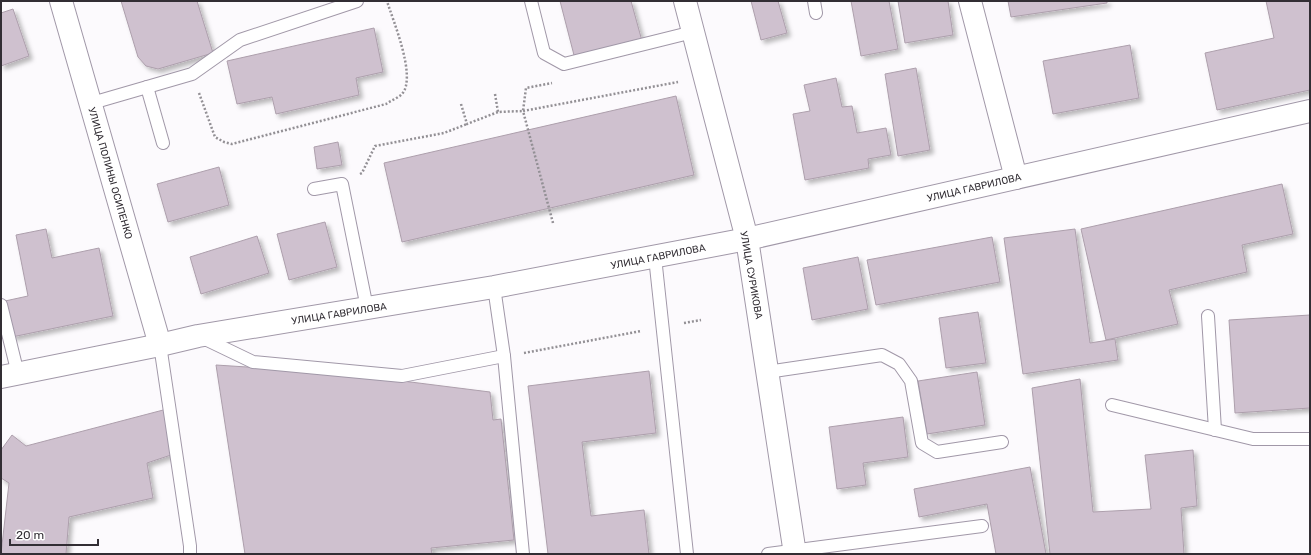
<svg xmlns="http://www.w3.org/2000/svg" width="1311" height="555" viewBox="0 0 1311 555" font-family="Rubik,sans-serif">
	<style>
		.building { fill: #cfc1cf; stroke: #ad9fac; filter: url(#shadow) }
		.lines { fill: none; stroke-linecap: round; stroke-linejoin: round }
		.service-casing { stroke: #a198a8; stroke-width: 14 }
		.minor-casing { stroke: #a198a8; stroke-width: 24 }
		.tertiary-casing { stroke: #a198a8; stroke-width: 24 }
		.secondary-casing { stroke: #a198a8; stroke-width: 24 }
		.path { stroke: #939095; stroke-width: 2.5; stroke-dasharray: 2 2; stroke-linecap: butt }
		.service { stroke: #fff; stroke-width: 12 }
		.minor { stroke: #fff; stroke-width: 22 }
		.tertiary { stroke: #fff; stroke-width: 22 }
		.secondary { stroke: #fff; stroke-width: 22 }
		.labels { text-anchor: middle; stroke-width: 3; stroke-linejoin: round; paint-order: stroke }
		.street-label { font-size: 10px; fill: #322e34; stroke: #fff }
	</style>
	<defs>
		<filter id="shadow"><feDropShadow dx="3.5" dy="3.5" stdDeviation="2" flood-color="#0004"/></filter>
	</defs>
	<rect width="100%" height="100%" fill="#fcfafd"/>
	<!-- building -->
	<g class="building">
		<polygon points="121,1 197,1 213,53 158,69 146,66 138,57"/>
		<polygon points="560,1 631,1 642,41 575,59"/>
		<polygon points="751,1 778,1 787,33 761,40"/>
		<polygon points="851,1 889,1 898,49 861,56"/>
		<polygon points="898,1 948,1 953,35 905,43"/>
		<polygon points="1008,1 1107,1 1107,3 1011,17"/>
		<polygon points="1266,1 1310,1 1310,90 1217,110 1205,53 1274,38"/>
		<polygon points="13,9 29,56 1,66 1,13"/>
		<polygon points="374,28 383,72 356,78 359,95 276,114 272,97 237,104 227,61"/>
		<polygon points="1130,45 1139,98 1053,114 1043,61"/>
		<polygon points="916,68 930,150 898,156 885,74"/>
		<polygon points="836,78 842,107 852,106 857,133 886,128 891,155 868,159 869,168 805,180 793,114 810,111 804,85"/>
		<polygon points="676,96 694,175 402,242 384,163"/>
		<polygon points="338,142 342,165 317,169 314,147"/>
		<polygon points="219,167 229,205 168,222 157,184"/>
		<polygon points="1282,184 1293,234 1242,245 1247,272 1169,290 1178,324 1106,340 1081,229"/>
		<polygon points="325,222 337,267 289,280 277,234"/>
		<polygon points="46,229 52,258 99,248 113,316 12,337 5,301 28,296 16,235"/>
		<polygon points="1075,229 1090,343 1115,339 1118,360 1023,374 1004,238"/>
		<polygon points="257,236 269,273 201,294 190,257"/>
		<polygon points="992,237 1000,282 876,305 867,260"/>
		<polygon points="858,257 868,309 812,320 803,268"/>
		<polygon points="978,312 986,363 946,368 939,318"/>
		<polygon points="1310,315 1310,408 1235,413 1229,320"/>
		<polygon points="216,365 339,373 490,392 493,420 501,419 514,540 431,548 432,554 245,554"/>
		<polygon points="649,371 656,433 582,442 591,516 644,510 649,554 548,554 528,386"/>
		<polygon points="977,372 985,425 927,434 918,381"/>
		<polygon points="1080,379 1093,512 1151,509 1145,455 1193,450 1197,506 1181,508 1184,554 1050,554 1032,388"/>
		<polygon points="167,409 174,454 147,463 153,498 69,517 66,554 1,554 9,483 1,478 1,450 12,435 26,446"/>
		<polygon points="903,417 908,457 863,463 866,485 837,489 829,427"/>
		<polygon points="1030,467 1046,554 996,554 987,504 919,517 914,489"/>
	</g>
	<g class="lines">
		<!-- service casing -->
		<g class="service-casing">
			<g id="service">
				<polyline points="531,1 544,53 564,64 693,32"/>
				<polyline points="814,1 816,13"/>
				<polyline points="147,87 163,143"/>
				<polyline points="92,103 192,74 240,40 357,1"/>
				<polyline points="314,189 342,184 367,308"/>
				<polyline points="655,257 687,554"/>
				<polyline points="494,287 504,356 523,554"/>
				<polyline points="1,305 18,374"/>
				<polyline points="1208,316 1215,430"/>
				<polyline points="201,337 253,362 402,376 504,356"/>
				<polyline points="160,345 190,546 190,554"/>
				<polyline points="767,372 882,355 899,364 911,381 922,443 937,452 1002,442"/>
				<polyline points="1112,405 1253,439 1310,439"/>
				<polyline points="768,554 982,526"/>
			</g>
		</g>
		<!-- minor casing -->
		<g class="minor-casing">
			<g id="minor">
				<polyline points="61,1 160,345"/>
				<polyline points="970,1 1016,178"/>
			</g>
		</g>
		<!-- tertiary casing -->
		<g class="tertiary-casing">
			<polyline id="tertiary" points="747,239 1310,111"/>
		</g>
		<!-- secondary casing -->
		<g class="secondary-casing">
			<g id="secondary">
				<polyline points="685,1 747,239 795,554"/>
				<polyline points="1,377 160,345 198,336 494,287 747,239"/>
			</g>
		</g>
		<!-- path -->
		<g class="path">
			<path d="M 199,93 L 215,137 L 224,142 L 232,144 L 386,104 C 390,101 398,98 402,94 C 417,77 393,21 387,1"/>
			<polyline points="495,94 498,112 523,111 526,88 552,83"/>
			<polyline points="461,104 467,124 498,112"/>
			<polyline points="360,174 362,173 375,146 444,133 467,124"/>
			<polyline points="553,223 523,111 678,82"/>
			<polyline points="684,323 701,320"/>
			<polyline points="524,353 641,331"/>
		</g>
		<!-- service -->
		<use href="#service" class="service"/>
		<!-- minor -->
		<use href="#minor" class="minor"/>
		<!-- tertiary -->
		<use href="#tertiary" class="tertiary"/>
		<!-- secondary -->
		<use href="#secondary" class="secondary"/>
	</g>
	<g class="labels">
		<!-- street labels -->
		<g class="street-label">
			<text transform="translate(111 173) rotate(74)" y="4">УЛИЦА ПОЛИНЫ ОСИПЕНКО</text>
			<text transform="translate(974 187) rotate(-13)" y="4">УЛИЦА ГАВРИЛОВА</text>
			<text transform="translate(658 256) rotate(-11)" y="4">УЛИЦА ГАВРИЛОВА</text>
			<text transform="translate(752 275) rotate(80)" y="4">УЛИЦА СУРИКОВА</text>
			<text transform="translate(339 313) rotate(-9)" y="4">УЛИЦА ГАВРИЛОВА</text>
		</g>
	</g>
	<!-- border -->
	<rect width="1311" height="555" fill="none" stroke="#322e34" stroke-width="4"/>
	<!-- scale -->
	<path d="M10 539v6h88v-6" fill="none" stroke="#322e34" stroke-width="2"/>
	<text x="16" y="539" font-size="12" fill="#322e34" stroke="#ffffff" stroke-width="3" paint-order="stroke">20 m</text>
</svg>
